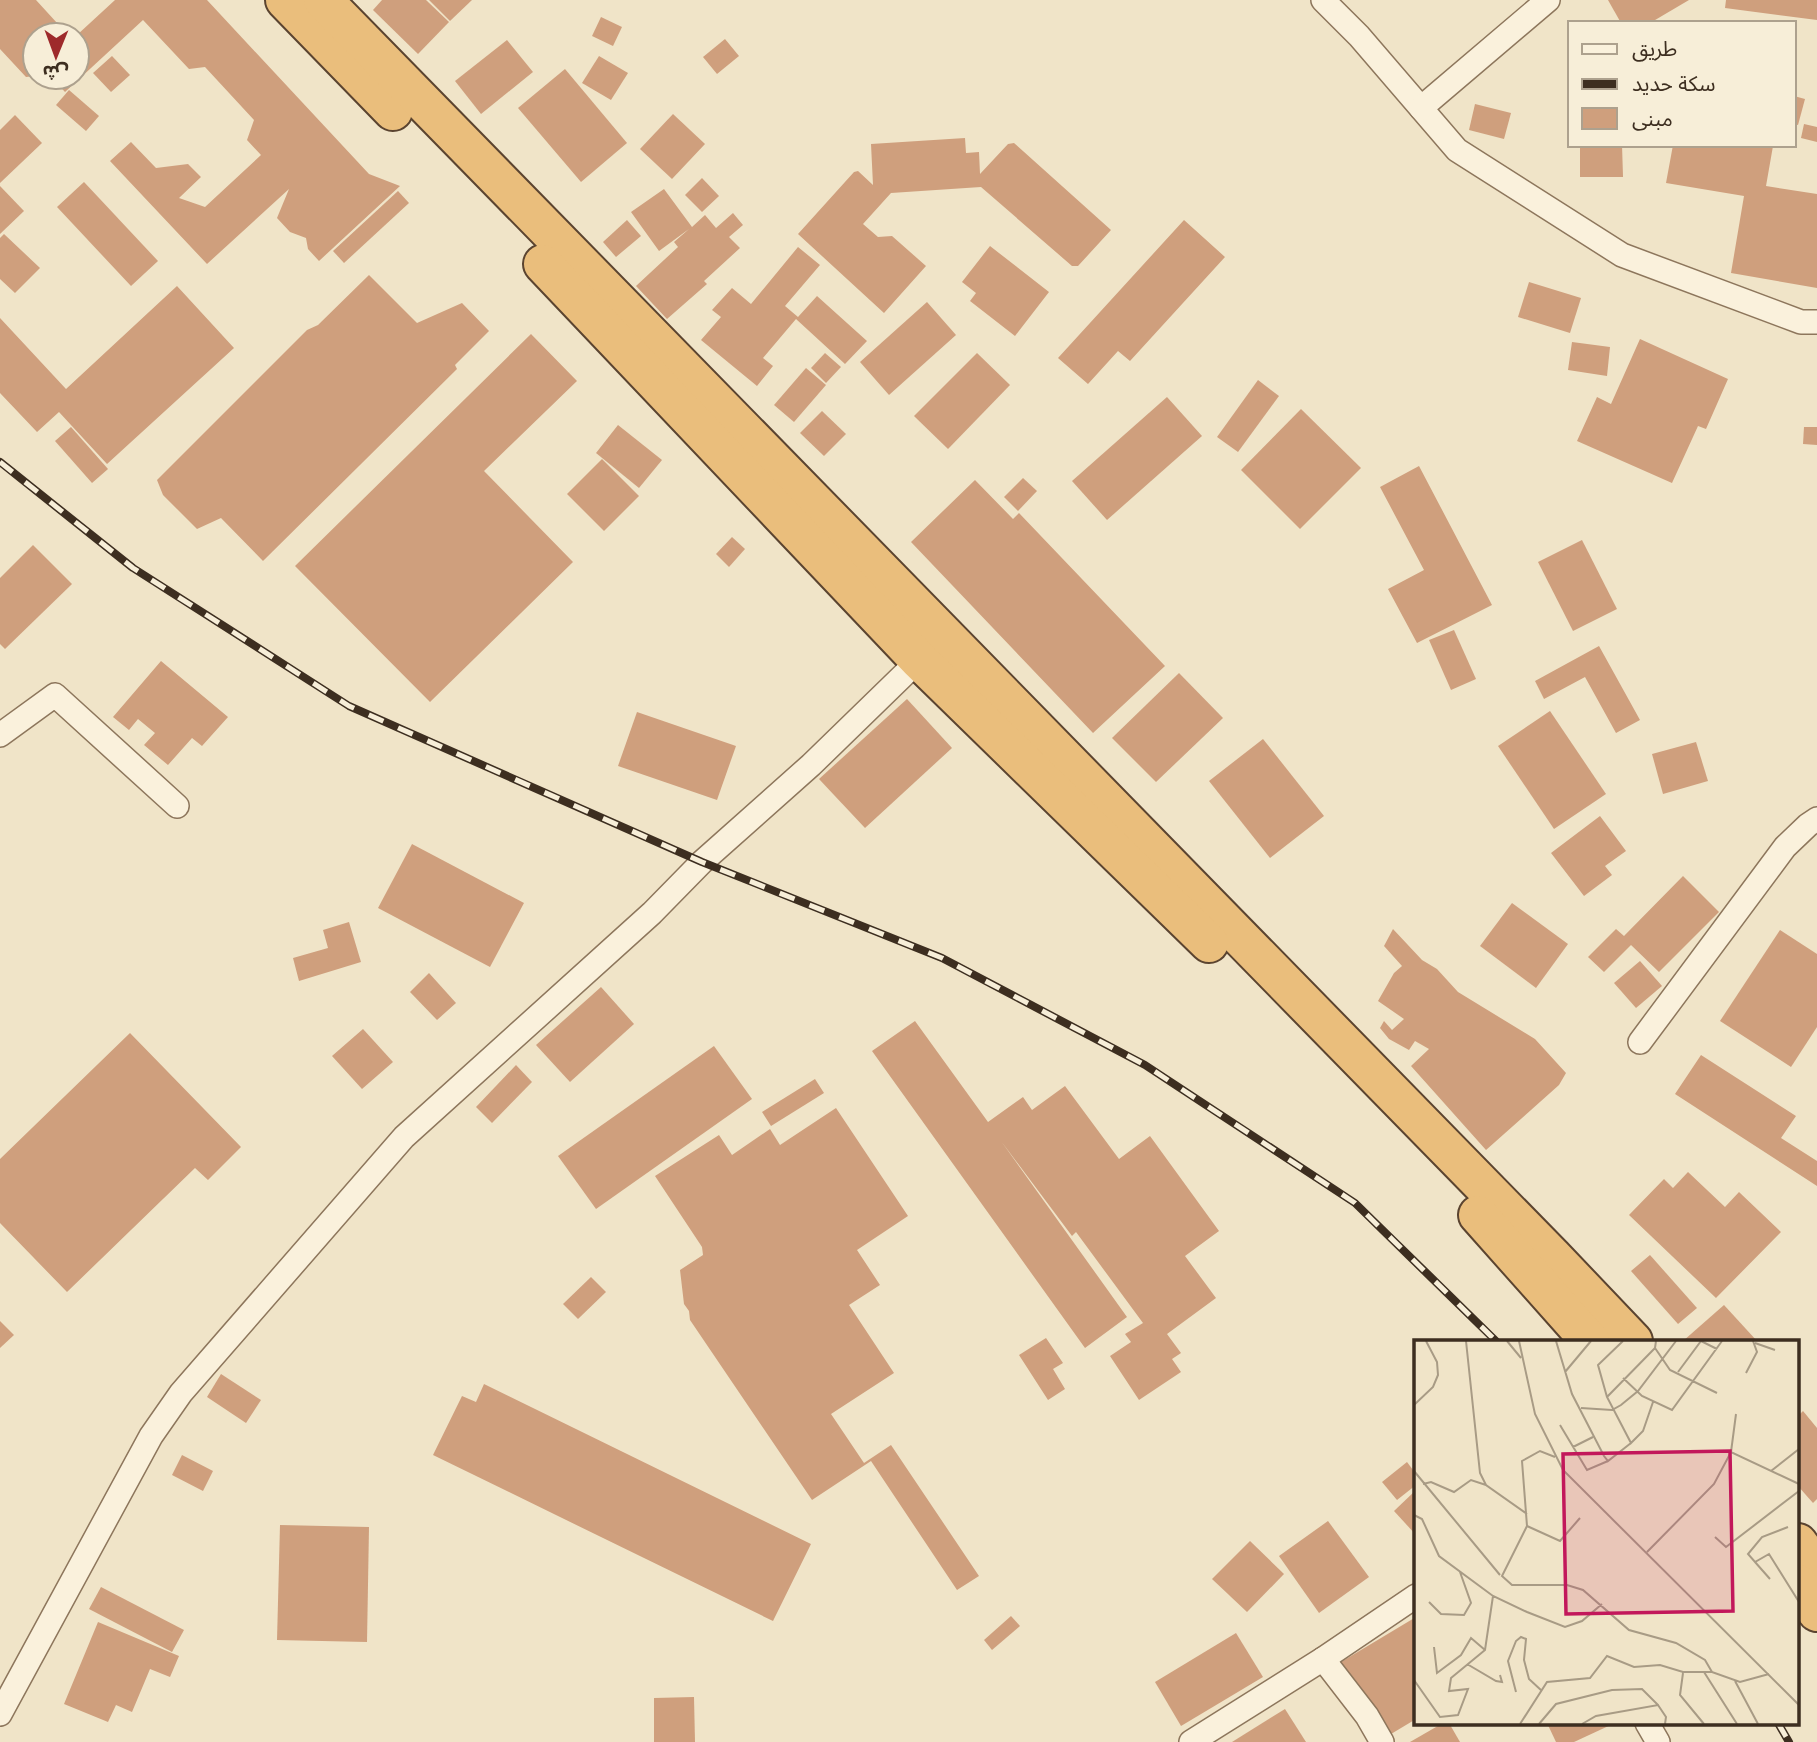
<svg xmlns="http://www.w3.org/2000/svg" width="1817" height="1742" viewBox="0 0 1817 1742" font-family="'Playfair Display','Noto Sans Arabic',serif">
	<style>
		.building { fill: #cf9f7d }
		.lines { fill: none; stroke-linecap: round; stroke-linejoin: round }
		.minor-casing { stroke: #8d765c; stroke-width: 26 }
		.trunk-casing { stroke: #5b4430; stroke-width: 42 }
		.minor { stroke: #faf1dc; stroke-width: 23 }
		.trunk { stroke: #eabe7c; stroke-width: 38 }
		.rail-casing { stroke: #3d2e20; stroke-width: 8 }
		.rail { stroke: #f7eed8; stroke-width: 5; stroke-dasharray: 16; stroke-linecap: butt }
		.inset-road { fill: none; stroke: #a89b85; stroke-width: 2 }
		.view { fill: #c2185b; fill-opacity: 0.15; stroke: #c2185b; stroke-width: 3.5 }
		.inset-edge { fill: none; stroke: #3d2e20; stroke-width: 3.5 }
	</style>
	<rect width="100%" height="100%" fill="#f0e4c8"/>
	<!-- building -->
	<g class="building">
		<polygon points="0,0 36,0 68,35 35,35 35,76 26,77 0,49"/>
		<polygon points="115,0 207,0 369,174 400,186 319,261 308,249 306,238 290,232 277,218 289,189 207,264 110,161 131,142 156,168 188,164 201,177 179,198 205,207 261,155 247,140 254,120 205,67 189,69 143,20 65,92 51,77 77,77 77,35"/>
		<polygon points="382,0 426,0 449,22 418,54 373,10"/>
		<polygon points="429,0 472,0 450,21"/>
		<polygon points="1608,0 1689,0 1650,23 1621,23"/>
		<polygon points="1726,0 1817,0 1817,20 1725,8"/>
		<polygon points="601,17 622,27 613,46 592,36"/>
		<polygon points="725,39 739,56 717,74 703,57"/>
		<polygon points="507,40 533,72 481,114 455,81"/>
		<polygon points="112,56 130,75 111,92 93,73"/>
		<polygon points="599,56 628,73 611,100 582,83"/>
		<polygon points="565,69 627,143 581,182 518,108"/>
		<polygon points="69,90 99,116 86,131 56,105"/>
		<polygon points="1794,96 1805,99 1798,125 1794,124"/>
		<polygon points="1475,104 1511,113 1504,139 1469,130"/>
		<polygon points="673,114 705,144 672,179 640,149"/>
		<polygon points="15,115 42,143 0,183 0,130"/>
		<polygon points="1804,124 1817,127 1817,142 1801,138"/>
		<polygon points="965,138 966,153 979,152 980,174 1008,144 1014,143 1111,230 1078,266 1072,266 981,187 891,193 863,224 878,237 892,236 926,266 884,313 798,234 854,172 858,171 873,185 871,144"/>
		<polygon points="1580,145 1622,145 1623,177 1580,177"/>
		<polygon points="1673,145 1773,146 1766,186 1817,194 1817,288 1731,273 1744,196 1666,183"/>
		<polygon points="702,178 719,196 702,212 685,195"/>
		<polygon points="84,182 158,261 131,286 57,207"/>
		<polygon points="0,186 24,211 0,234"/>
		<polygon points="664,189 692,227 705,215 716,228 733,213 743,225 729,237 740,248 704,281 707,284 667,319 636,286 678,247 674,242 689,229 659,251 631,212"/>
		<polygon points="398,191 409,203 344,263 333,251"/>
		<polygon points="627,220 641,236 616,257 603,242"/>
		<polygon points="1184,220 1225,257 1130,361 1118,351 1088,384 1058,358"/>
		<polygon points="4,234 40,268 15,293 0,279 0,238"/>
		<polygon points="990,246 1049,292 1015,336 970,301 976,293 962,282"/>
		<polygon points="798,247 820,265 785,306 798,317 817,296 867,341 845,364 796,319 763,358 773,366 757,386 701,340 721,317 712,310 732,288 751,304"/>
		<polygon points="369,275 417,323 462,303 489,331 455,365 457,369 263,561 221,518 197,529 163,495 157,480 307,330 318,325"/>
		<polygon points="1529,282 1581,298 1570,333 1518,317"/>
		<polygon points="177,286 234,348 107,464 59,412 37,432 0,393 0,318 66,389"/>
		<polygon points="927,302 956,335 889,395 860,362"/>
		<polygon points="531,334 577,381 484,471 573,562 430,702 295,566"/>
		<polygon points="1640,339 1728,379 1706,429 1698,426 1672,483 1577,441 1597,397 1611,404"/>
		<polygon points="1572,342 1610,347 1607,376 1568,370"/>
		<polygon points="825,353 841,367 826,383 811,368"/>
		<polygon points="977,353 1010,385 948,449 914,416"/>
		<polygon points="806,368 826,385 794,422 774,405"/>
		<polygon points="1258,380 1279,396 1238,452 1217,437"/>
		<polygon points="1167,397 1202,436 1107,520 1072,481"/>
		<polygon points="1301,409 1361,468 1300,529 1241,470"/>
		<polygon points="822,411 846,434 824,456 800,433"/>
		<polygon points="618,425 662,460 639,488 596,453"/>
		<polygon points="71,427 108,469 92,483 55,441"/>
		<polygon points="1804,427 1817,427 1817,445 1803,444"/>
		<polygon points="602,459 639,496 604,531 567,494"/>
		<polygon points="1419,466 1492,605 1417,643 1388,589 1424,570 1380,487"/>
		<polygon points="1023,478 1037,491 1018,511 1004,497"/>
		<polygon points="975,480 1013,519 1019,513 1165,666 1093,733 911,542"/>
		<polygon points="732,537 745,549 729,567 716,554"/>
		<polygon points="1582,540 1617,609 1573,631 1538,562"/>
		<polygon points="33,545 72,584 5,649 0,644 0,578"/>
		<polygon points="1454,630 1476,679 1451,690 1429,640"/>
		<polygon points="1599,646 1640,720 1616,733 1585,677 1544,699 1535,681"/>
		<polygon points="161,661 228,717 202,746 192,738 168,765 144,745 155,733 138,719 129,730 113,717"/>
		<polygon points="1179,673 1223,718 1156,782 1112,738"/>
		<polygon points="907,699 952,748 865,828 819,779"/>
		<polygon points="1550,711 1606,794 1554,829 1498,746"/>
		<polygon points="637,712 736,746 717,800 618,766"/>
		<polygon points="1263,739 1324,816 1270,858 1209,781"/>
		<polygon points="1696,742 1708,781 1663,794 1652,754"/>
		<polygon points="1600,816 1626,851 1605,866 1612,875 1584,896 1551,853"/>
		<polygon points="412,844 524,903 490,967 378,908"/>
		<polygon points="1683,876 1719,912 1659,972 1631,945 1604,972 1588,957 1616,929 1624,936"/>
		<polygon points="1512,903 1568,944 1536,988 1480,946"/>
		<polygon points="349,922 361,962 299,981 293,958 328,948 323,930"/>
		<polygon points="1393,929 1422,960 1437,969 1458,992 1535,1039 1566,1073 1559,1085 1486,1150 1411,1066 1429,1049 1415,1041 1409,1050 1389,1039 1380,1028 1384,1021 1392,1030 1404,1019 1378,1001 1394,973 1402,966 1384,946"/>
		<polygon points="1780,930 1817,954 1817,1027 1791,1067 1720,1021"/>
		<polygon points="1640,961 1662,986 1636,1008 1614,983"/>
		<polygon points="429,973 456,1003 437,1020 410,992"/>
		<polygon points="601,987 634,1024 570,1082 536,1045"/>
		<polygon points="915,1021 988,1122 1023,1097 1032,1110 1065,1086 1119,1159 1150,1136 1219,1231 1185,1256 1216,1298 1167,1334 1181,1353 1172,1359 1181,1372 1139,1400 1110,1356 1131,1342 1125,1334 1143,1323 1076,1232 1072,1236 1001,1141 1127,1317 1085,1348 872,1051"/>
		<polygon points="363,1029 393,1062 362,1089 332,1056"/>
		<polygon points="130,1033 241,1147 208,1180 195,1168 67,1292 0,1223 0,1159"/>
		<polygon points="714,1046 752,1099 596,1209 558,1156"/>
		<polygon points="1701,1055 1796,1116 1781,1138 1817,1161 1817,1186 1675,1094"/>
		<polygon points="516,1065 532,1082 492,1123 476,1107"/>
		<polygon points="815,1079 824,1093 771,1126 762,1112"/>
		<polygon points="836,1108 908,1216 857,1250 880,1285 849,1305 894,1373 831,1414 864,1463 891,1445 979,1576 957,1590 871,1461 812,1500 690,1320 689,1311 684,1304 680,1270 703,1255 702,1247 655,1176 719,1135 732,1155 770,1129 780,1145"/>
		<polygon points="1688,1172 1725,1207 1739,1192 1781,1232 1716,1298 1629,1215 1664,1179 1673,1188"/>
		<polygon points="1650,1255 1697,1308 1678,1324 1631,1271"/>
		<polygon points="591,1277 606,1292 578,1319 563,1304"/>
		<polygon points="1724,1305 1757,1341 1683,1341"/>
		<polygon points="0,1321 14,1335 0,1348"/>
		<polygon points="1046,1338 1063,1363 1053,1369 1065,1389 1048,1400 1019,1355"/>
		<polygon points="221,1374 261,1400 246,1423 207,1397"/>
		<polygon points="484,1384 811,1544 773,1621 433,1455 462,1396 476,1402"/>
		<polygon points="1803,1411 1817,1428 1817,1499 1813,1503 1798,1486 1798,1416"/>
		<polygon points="182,1455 213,1471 203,1491 172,1475"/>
		<polygon points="1407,1462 1416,1474 1416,1485 1397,1500 1382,1482"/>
		<polygon points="1416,1490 1416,1535 1394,1511"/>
		<polygon points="1328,1521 1369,1577 1319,1613 1279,1556"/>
		<polygon points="280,1525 369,1527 367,1642 277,1640"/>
		<polygon points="1250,1541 1284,1574 1247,1612 1212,1579"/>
		<polygon points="101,1587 184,1630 172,1652 89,1609"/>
		<polygon points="1011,1616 1020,1626 992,1650 984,1640"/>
		<polygon points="1416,1617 1416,1719 1386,1737 1341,1662"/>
		<polygon points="98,1622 179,1656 170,1677 150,1669 132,1712 116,1705 108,1722 64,1704"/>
		<polygon points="1236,1633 1263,1677 1181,1726 1155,1682"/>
		<polygon points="694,1697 695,1742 654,1742 654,1698"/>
		<polygon points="1285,1709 1306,1742 1232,1742"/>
		<polygon points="1443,1723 1449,1723 1460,1742 1410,1742"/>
		<polygon points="1547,1723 1615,1723 1574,1742 1556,1742"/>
	</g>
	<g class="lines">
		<!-- minor casing -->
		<g class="minor-casing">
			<g id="minor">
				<polyline points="1323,0 1359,36 1457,150 1622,255 1801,322 1817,322"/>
				<polyline points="1421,108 1548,0"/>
				<polyline points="0,735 55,695 177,806"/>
				<polyline points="1640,1042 1785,847 1808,825 1817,819"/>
				<polyline points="1323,1659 1416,1596"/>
				<polyline points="0,1714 151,1436 181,1393 404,1137 652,913 702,862 811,765 919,660"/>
				<polyline points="1647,1723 1658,1742"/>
				<polyline points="1191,1742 1323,1659 1367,1716 1382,1742"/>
			</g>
		</g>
		<!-- trunk casing -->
		<g class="trunk-casing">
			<g id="trunk">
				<polyline points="285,0 393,111"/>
				<polyline points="323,0 1553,1257 1633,1341"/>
				<polyline points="543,264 919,660 1209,943"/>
				<polyline points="1478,1215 1590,1341"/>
				<polyline points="1798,1543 1817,1569"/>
				<polyline points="1798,1584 1817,1612"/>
			</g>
		</g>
		<!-- minor -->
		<use href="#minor" class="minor"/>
		<!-- trunk -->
		<use href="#trunk" class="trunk"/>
		<!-- rail casing -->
		<g class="rail-casing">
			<g id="rail">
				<polyline points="0,462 133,568 349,706 702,862 942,958 1145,1065 1355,1203 1496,1341"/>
				<polyline points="1778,1723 1789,1742"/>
			</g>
		</g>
		<!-- rail -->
		<use href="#rail" class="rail"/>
	</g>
	<!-- overview -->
	<g transform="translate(1414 1340)">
		<rect width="385" height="385" fill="#f0e4c8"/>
		<path class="inset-road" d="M 52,1 L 66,133 L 72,145 L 113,174M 93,1 L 107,18M 105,1 L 121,74 L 149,130 L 385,365M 142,1 L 158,54 L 190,116 L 194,121 L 217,103M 341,3 L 361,10M 241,8 L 256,30 L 303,53M 151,32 L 177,1M 264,32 L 287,1 L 303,9M 332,33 L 343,12 L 339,1M 209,38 L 228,56 L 258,70 L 308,1M 193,57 L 184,25 L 209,1M 239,62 L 229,91 L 217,103 L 193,57 L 241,8 L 242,1M 0,65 L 19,47 L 24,35 L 23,22 L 12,1M 167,68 L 198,70 L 207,65 L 224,51 L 262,1M 146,85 L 173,130 L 194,121M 159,107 L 179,97M 317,112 L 322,74M 141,117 L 126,111 L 108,121 L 113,186 L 88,236 L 98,245 L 153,245 L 169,250 L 215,290 L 262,303 L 291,320 L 298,332M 0,131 L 86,235M 357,131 L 385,109M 9,144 L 17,142 L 40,152 L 57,140 L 72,145M 0,175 L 8,179 L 25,216 L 79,256 L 113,272 L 151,287 L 168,281 L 188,264M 113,186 L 146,201 L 166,178M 374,187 L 348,197 L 334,214 L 341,222 L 355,214 L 385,262M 301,197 L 312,207 L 385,151M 233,212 L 300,144 L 317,112 L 385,144M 341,222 L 356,239M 15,262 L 27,274 L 50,275 L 57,263 L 46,232M 20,307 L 23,333 L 47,315 L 57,298 L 71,310M 53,324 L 82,341 L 88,342 L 86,335M 290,332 L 323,384M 269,333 L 266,355 L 290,384M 0,340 L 26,377 L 44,375 L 54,349 L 35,351 L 37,338 L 71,310 L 79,256M 321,341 L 344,384M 102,352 L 94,321 L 102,301 L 107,297 L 112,299 L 110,320 L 115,339 L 128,351M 106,384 L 133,342 L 176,338 L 193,316 L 220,327 L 246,325 L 269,332 L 298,332 L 326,342 L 355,334M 125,384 L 142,364 L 198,350 L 228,349 L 244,365M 168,384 L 182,376 L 244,365 L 252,377 L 251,384"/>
		<path class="view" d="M 316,111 L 319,271 L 152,274 L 149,114 Z"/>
		<rect width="385" height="385" class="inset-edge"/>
	</g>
	<!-- legend -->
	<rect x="1568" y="21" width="228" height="126" fill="#f7eed8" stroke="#ada18e" stroke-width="2"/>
	<rect x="1582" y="44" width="35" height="10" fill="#faf1dc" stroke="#ada18e" stroke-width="2"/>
	<text x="1632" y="56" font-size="21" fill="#3d2e20">طريق</text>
	<rect x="1582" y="79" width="35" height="10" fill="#3d2e20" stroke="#ada18e" stroke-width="2"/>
	<text x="1632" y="91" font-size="21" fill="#3d2e20">سكة حديد</text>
	<rect x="1582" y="108" width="35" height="21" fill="#cf9f7d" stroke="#ada18e" stroke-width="2"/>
	<text x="1632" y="126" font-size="21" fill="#3d2e20">مبنى</text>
	<!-- north arrow -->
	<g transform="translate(56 56) rotate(181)"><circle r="33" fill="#f7eed8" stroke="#ada18e" stroke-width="2"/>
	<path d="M0-5L12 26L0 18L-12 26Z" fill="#9e2a2b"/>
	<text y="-10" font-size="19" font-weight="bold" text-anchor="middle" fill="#3d2e20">ش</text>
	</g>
</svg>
